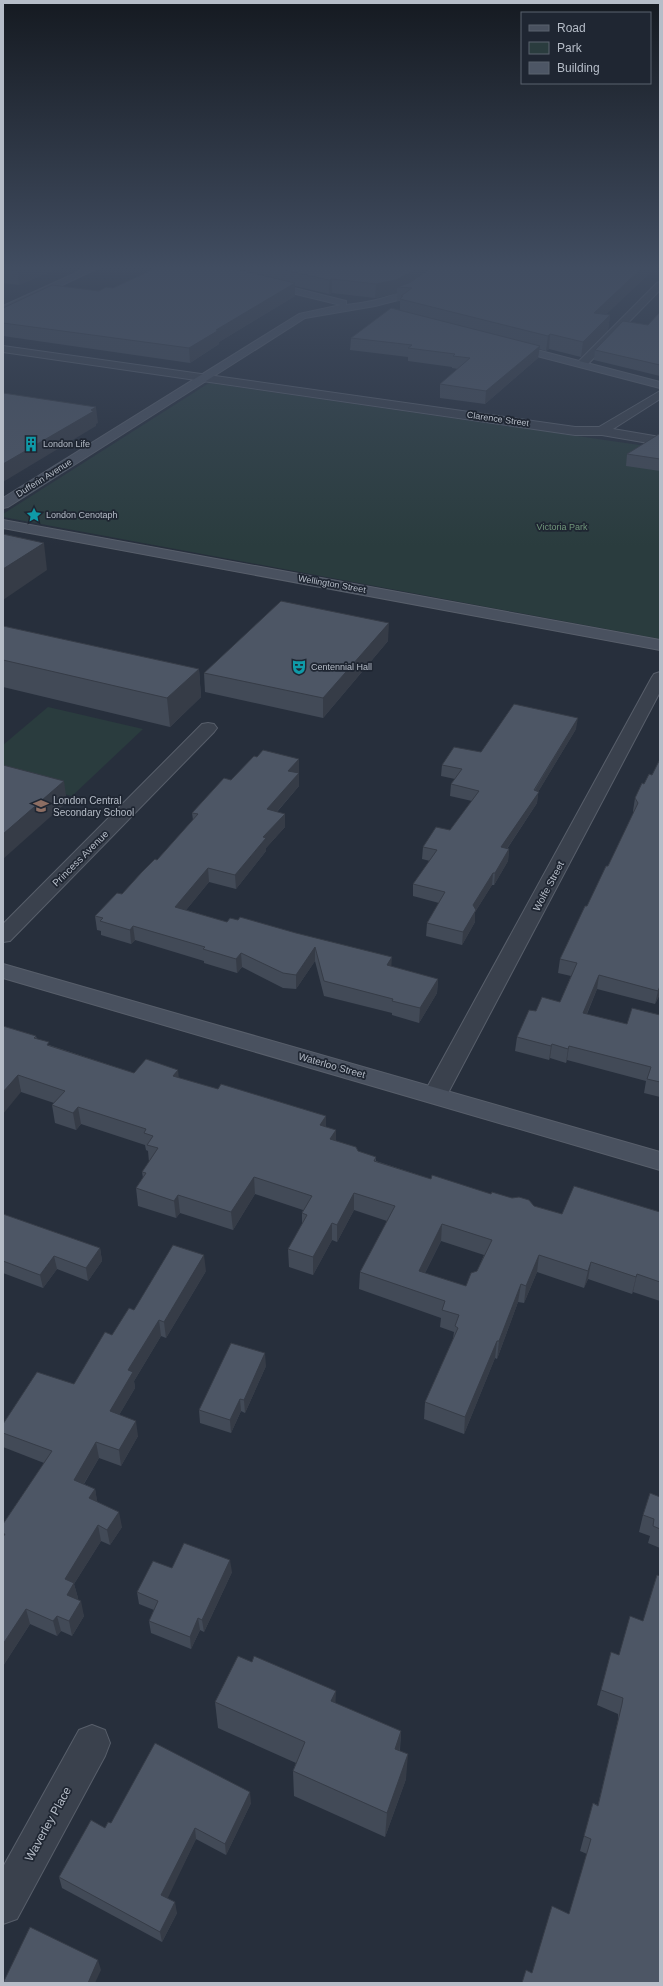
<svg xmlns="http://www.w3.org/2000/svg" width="663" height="1986" viewBox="0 0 663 1986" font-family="Helvetica,sans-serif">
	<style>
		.green { fill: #2a3c3e }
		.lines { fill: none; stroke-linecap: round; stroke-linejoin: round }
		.street-casing { stroke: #585f6b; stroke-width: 2 }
		.secondary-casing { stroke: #585f6b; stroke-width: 2 }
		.street { fill: #3a414d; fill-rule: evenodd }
		.secondary { fill: #49515f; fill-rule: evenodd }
		.wall { fill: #424a57; fill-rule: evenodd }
		.shaded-wall { fill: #363c47 }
		.building { fill: #4d5665; stroke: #363c47; fill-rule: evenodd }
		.labels { text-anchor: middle; stroke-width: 3.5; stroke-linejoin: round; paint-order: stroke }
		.far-street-label { font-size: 9px; fill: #b6bdc8; stroke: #1f2632 }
		.far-poi-label { font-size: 9px; fill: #b6bdc8; stroke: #1f2632; text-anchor: start }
		.far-park-label { font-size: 9px; fill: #70967a; stroke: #1f2632 }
		.poi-label { font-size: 10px; fill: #b6bdc8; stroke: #1f2632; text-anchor: start }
		.street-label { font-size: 10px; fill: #b6bdc8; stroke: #1f2632 }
		.near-street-label { font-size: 12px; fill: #b6bdc8; stroke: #1f2632 }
	</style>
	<rect width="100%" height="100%" fill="#272f3c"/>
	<!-- green -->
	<g class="green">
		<polygon points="209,383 660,448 660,639 3,517 3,514"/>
		<polygon points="48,707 143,729 72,796 3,779 3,745"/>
	</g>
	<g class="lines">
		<!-- street casing -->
		<g class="street-casing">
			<g id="street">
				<polygon points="660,282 660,290 586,366 578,366 577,364 578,362 657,283"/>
				<polygon points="3,346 575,427 599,427 660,391 660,399 613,429 660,437 660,445 602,435 575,435 3,352"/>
				<polygon points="660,672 660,692 447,1095 443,1101 435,1103 427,1101 423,1095 652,677 654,674"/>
				<polygon points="208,723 214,724 217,728 214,732 10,941 3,942 3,924 202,724"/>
				<polygon points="92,1725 105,1730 110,1743 105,1756 17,1919 3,1924 3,1867 79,1730"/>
			</g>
		</g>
		<!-- secondary casing -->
		<g class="secondary-casing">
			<g id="secondary">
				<polygon points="87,268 98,268 3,313 3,306"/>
				<path d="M 437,268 L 447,268 L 419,290 L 402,299 L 375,306 L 305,318 L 8,507 L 3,508 L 3,498 L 299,314 L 341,305 L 263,286 L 263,282 L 266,281 L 346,301 L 346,305 C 390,300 402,293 437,268 Z"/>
				<polygon points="510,343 660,382 660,388 506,348 505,346"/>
				<polygon points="3,520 660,640 660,650 3,528"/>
				<polygon points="3,964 660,1152 660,1170 3,978"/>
			</g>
		</g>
		<!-- street -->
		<use href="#street" class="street"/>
		<!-- secondary -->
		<use href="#secondary" class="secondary"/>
	</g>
	<!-- wall -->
	<g class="wall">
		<polygon points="3,268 59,268 19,285 3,283"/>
		<polygon points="156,268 655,268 606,314 610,315 608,330 581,357 549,349 546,351 539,349 538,358 485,404 440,398 440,384 458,369 452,368 452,367 408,361 408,357 350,350 351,338 400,310 400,301 397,301 397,293 375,298 332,293 329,294 295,286 295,296 219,342 219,344 190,363 3,336 3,308 113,288"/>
		<polygon points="660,312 660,376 594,360 595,350 648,325"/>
		<polygon points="660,434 660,471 626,466 627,454"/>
		<polygon points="3,626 199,669 201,697 170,727 3,687"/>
		<polygon points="388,641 323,718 205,692 204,673"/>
		<polygon points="576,729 538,792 537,803 507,849 509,849 508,861 494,885 492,885 475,912 475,922 462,945 426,936 427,923 439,903 413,896 413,884 430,861 422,859 423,847 450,830 472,801 450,796 451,784 455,779 441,776 442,765 481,752"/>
		<polygon points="257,757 299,759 299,772 298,773 299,786 277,812 285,814 285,827 266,848 266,851 236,889 209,882 186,910 227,922 438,979 437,993 419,1023 392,1015 392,1013 324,996 315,961 296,989 283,988 242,967 237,973 204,963 204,961 135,940 131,944 101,935 101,931 97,930 95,916 122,894 157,860 193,820 192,813"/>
		<polygon points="652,775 660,994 655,1004 597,989 587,1014 627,1024 660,1015 660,1097 644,1093 646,1081 567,1060 566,1063 550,1058 549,1060 515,1051 517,1037 536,1011 560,1002 571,976 558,973 560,959 608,866 634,813 633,811 635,798 644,784"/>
		<path d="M 3,1026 L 36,1036 L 37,1039 L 49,1045 L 134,1073 L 179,1078 L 218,1089 L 326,1116 L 326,1127 L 336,1130 L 336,1141 L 358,1151 L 376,1157 L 376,1161 L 431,1179 L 491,1194 L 534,1206 L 562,1214 L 660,1212 L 660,1301 L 633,1292 L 632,1294 L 588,1279 L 584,1288 L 537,1272 L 524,1303 L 518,1302 L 497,1359 L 495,1358 L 464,1434 L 424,1419 L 425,1402 L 453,1339 L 454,1332 L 440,1327 L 441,1318 L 359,1289 L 360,1272 L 387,1221 L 354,1210 L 337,1242 L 332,1240 L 313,1275 L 289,1267 L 288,1249 L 302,1225 L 302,1213 L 303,1210 L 255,1194 L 233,1230 L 180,1213 L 176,1218 L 138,1206 L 136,1188 L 143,1178 L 142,1172 L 149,1162 L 148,1151 L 146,1150 L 145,1145 L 81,1124 L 76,1130 L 55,1123 L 52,1105 L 54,1103 L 21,1092 ZM 441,1241 L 484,1255 L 477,1271 L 466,1286 L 425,1273 Z"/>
		<polygon points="3,1214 100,1248 102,1261 88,1281 57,1269 43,1288 3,1273"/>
		<polygon points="206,1271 166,1338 161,1336 134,1381 135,1388 119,1415 138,1436 121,1466 99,1458 84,1484 95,1489 97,1502 122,1527 110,1545 101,1541 74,1584 78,1598 77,1600 84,1616 72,1636 61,1631 57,1636 30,1624 3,1666 3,1524 44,1463 3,1447 3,1424 74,1384 112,1335 134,1310"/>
		<polygon points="266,1366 245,1413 241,1411 231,1433 200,1423 199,1410"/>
		<polygon points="660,1497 660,1548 648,1543 650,1536 639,1532 643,1515"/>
		<polygon points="172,1568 232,1572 204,1632 200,1630 191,1649 151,1633 149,1621 154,1610 139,1604 137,1592"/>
		<polygon points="643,1621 660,1983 532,1973 569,1914 587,1854 580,1851 593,1803 598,1805 618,1720 618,1714 597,1705 611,1652 619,1655"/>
		<polygon points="215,1702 335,1703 401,1731 400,1750 406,1779 385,1837 294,1796 293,1771 296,1763 218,1728"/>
		<polygon points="251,1803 226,1855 196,1839 167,1898 177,1913 162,1942 62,1888 59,1877 105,1828 111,1823"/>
	</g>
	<!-- shaded-wall -->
	<g class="shaded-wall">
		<polygon points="25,268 59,268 19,285 18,271"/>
		<polygon points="416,268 434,268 412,285 397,287 397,293 395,294 375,298 376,284"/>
		<polygon points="642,268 655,268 592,328 594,313"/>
		<polygon points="332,279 332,293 329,294 329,280"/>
		<polygon points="295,283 295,296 219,342 219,344 190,363 189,348 216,330"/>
		<polygon points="610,315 608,330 581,357 583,342"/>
		<polygon points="550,334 549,349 546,351 548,336"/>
		<polygon points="540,346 538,358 485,404 486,391"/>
		<polygon points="96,407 98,423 96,424 96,426 3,482 3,464"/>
		<polygon points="44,543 47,570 3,600 3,569"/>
		<polygon points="389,623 388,641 323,718 323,698"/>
		<polygon points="199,669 201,697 170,727 167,698"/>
		<polygon points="578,718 576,729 538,792 537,803 500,859 501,847"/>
		<polygon points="299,759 299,772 289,784 288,771"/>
		<polygon points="299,773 299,786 267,823 267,809"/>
		<polygon points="64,781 67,802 3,859 3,834"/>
		<polygon points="285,814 285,827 266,848 266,851 236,889 235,875 263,837"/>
		<polygon points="509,849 508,861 494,885 495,873"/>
		<polygon points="208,868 209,882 177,921 175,907"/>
		<polygon points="493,873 492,885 475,912 475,922 462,945 463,932 473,905"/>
		<polygon points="133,926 135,940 131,944 130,930"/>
		<polygon points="315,947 315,961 296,989 296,975"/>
		<polygon points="241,953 242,967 237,973 236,959"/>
		<polygon points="392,957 391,971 387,965"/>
		<polygon points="599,975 597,989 581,1027 583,1013"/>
		<polygon points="438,979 437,993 419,1023 420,1008"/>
		<polygon points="660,986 660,994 655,1004 658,991"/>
		<polygon points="552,1044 550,1058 549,1060 551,1046"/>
		<polygon points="569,1046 567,1060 566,1063 568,1049"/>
		<polygon points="178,1070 180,1087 173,1076"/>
		<polygon points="18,1075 21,1092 3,1114 3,1092"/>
		<polygon points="78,1107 81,1124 76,1130 73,1113"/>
		<polygon points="326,1116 326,1133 320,1125"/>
		<polygon points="336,1130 336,1147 330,1139"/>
		<polygon points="254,1177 255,1194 233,1230 231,1212"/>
		<polygon points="354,1193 354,1210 337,1242 337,1225"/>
		<polygon points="178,1195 180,1213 176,1218 174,1201"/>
		<polygon points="332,1223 332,1240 313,1275 313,1257"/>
		<polygon points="442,1224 441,1241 417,1289 419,1271"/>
		<polygon points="100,1248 102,1261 88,1281 86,1268"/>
		<polygon points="204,1255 206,1271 166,1338 164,1322"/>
		<polygon points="539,1255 537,1272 524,1303 526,1286"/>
		<polygon points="54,1256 57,1269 43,1288 40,1275"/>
		<polygon points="591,1262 588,1279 584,1288 588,1271"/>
		<polygon points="637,1274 633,1292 632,1294 636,1277"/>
		<polygon points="521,1284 518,1302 497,1359 499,1341"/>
		<polygon points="159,1320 161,1336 134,1381 135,1388 112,1427 110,1411 128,1370"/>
		<polygon points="497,1341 495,1358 464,1434 465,1417"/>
		<polygon points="265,1353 266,1366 245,1413 244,1400"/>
		<polygon points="240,1399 241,1411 231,1433 230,1420"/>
		<polygon points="136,1421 138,1436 121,1466 119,1450"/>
		<polygon points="96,1442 99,1458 77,1495 74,1480"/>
		<polygon points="95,1489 98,1505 89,1498"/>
		<polygon points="119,1512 122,1527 110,1545 107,1530"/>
		<polygon points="98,1525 101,1541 74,1584 78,1598 71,1610 67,1595 65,1579"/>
		<polygon points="230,1560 232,1572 204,1632 202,1620"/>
		<polygon points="81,1601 84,1616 72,1636 69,1621"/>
		<polygon points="26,1609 30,1624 3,1666 3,1644"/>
		<polygon points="57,1616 61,1631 57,1636 53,1621"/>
		<polygon points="198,1618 200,1630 191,1649 190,1637"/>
		<polygon points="336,1691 335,1717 331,1701"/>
		<polygon points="401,1731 399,1757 395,1749"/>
		<polygon points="408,1754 406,1779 385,1837 387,1813"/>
		<polygon points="250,1792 251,1803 226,1855 225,1844"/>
		<polygon points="195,1828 196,1839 164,1906 161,1895"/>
		<polygon points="175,1902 177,1913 162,1942 160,1932"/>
		<polygon points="98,1960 101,1970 95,1983 88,1983"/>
	</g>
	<!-- building -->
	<g class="building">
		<polygon points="3,268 25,268 18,271 3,269"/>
		<polygon points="156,268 232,268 295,283 216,330 219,330 189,348 3,323 3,308 52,285 99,291 106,287 113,288"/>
		<polygon points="276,268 416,268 413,271 396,280 376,284 332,279 329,280"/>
		<polygon points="431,268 642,268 594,313 610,315 583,342 550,334 548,336 400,299 403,296 401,296 412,288 397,287 409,283"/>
		<polygon points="391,308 540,346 486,391 440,384 470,358 453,356 455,354 408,348 412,345 351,338"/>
		<polygon points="660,312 660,365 595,350 623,321 648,325"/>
		<polygon points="3,393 96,407 91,410 94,411 3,464"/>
		<polygon points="659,434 660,434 660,459 627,454"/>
		<polygon points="3,534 44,543 3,569"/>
		<polygon points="281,601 389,623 323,698 204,673"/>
		<polygon points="3,626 199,669 167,698 3,660"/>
		<polygon points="514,704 578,718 534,790 539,792 501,847 509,849 495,873 493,873 473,905 476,910 463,932 427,923 445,892 413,884 437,850 423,847 436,827 450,830 479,791 451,784 462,769 442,765 454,747 481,752"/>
		<polygon points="263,750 299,759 288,771 299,773 267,809 285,814 263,837 266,838 235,875 208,868 175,907 227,922 230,918 238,920 240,917 296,933 392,957 387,965 438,979 420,1008 392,1001 393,999 324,981 315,947 296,975 283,973 241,953 236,959 203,949 205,947 133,926 130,930 100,921 103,918 95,916 117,893 122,894 141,873 155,859 157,860 198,814 192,813 224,778 231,780 254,756 257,757"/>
		<polygon points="660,759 660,986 658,991 599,975 583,1013 627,1024 632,1008 660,1015 660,1082 647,1079 651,1067 569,1046 568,1049 552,1044 551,1046 517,1037 529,1010 536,1011 542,997 560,1002 577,963 560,959 585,906 587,906 606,866 608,866 638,803 635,798 642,783 644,784 649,774 652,775"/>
		<polygon points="3,765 64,781 3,834"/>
		<path d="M 3,1026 L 36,1036 L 34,1038 L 49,1042 L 47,1045 L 134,1073 L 146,1059 L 178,1070 L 173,1076 L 218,1089 L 221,1084 L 326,1116 L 320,1125 L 336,1130 L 330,1139 L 356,1147 L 358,1151 L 376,1157 L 374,1161 L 431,1179 L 432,1175 L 491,1194 L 492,1192 L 512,1198 L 519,1197 L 529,1200 L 534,1206 L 562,1214 L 574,1186 L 660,1212 L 660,1282 L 637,1274 L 636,1277 L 591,1262 L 588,1271 L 539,1255 L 526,1286 L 521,1284 L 499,1341 L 497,1341 L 465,1417 L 425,1402 L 458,1328 L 455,1326 L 459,1315 L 442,1310 L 445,1301 L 360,1272 L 395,1206 L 354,1193 L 337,1225 L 332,1223 L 313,1257 L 288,1249 L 307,1215 L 302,1213 L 312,1196 L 254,1177 L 231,1212 L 178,1195 L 174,1201 L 136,1188 L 146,1173 L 142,1172 L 158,1148 L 147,1145 L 153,1136 L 144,1133 L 146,1129 L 78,1107 L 73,1113 L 52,1105 L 65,1091 L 18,1075 L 3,1092 ZM 442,1224 L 492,1240 L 477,1271 L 471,1273 L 466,1286 L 419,1271 Z"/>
		<polygon points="3,1214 100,1248 86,1268 54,1256 40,1275 3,1261"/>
		<polygon points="173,1245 204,1255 164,1322 159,1320 128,1370 133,1372 110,1411 136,1421 119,1450 96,1442 74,1480 95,1489 89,1498 119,1512 107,1530 98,1525 65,1579 74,1583 67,1595 81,1601 69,1621 57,1616 53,1621 26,1609 3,1644 3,1537 5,1534 3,1534 3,1524 52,1451 3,1433 3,1424 37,1372 74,1384 105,1332 112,1335 129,1308 134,1310"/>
		<polygon points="231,1343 265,1353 244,1400 240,1399 230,1420 199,1410"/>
		<polygon points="650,1493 660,1497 660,1529 653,1526 654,1519 643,1515"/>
		<polygon points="184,1543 230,1560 202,1620 198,1618 190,1637 149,1621 158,1601 137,1592 153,1561 172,1568"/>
		<polygon points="657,1575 660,1576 660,1983 522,1983 526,1970 532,1973 552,1906 569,1914 591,1839 584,1836 593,1803 598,1806 622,1704 623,1698 601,1690 611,1652 619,1655 630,1616 643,1621"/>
		<polygon points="238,1656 252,1662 254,1656 336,1691 331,1701 401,1731 395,1749 408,1754 387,1813 293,1771 305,1742 215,1702"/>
		<polygon points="155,1743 250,1792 225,1844 195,1828 161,1895 175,1902 160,1932 59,1877 91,1820 105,1828 108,1822 111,1823"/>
		<polygon points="30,1927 98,1960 88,1983 3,1983"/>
	</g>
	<!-- sky -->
	<linearGradient id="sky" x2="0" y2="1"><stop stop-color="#151a21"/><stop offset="0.49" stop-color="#414d61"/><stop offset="1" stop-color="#414d61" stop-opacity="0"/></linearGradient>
	<rect width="663" height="546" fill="url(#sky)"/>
	<!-- icons -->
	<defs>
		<g id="building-bare" transform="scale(1.2)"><path d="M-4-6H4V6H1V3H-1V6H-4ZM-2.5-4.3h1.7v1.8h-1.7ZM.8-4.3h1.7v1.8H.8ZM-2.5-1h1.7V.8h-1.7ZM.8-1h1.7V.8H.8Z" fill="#0f9aa8" stroke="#1f2632" stroke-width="2.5" paint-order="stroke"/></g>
		<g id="sight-bare" transform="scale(1.2)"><path d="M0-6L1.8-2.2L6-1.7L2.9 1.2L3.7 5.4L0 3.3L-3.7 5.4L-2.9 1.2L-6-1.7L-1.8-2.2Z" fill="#0f9aa8" stroke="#1f2632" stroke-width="2.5" paint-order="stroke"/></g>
		<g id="theatre-bare" transform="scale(1.2)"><path d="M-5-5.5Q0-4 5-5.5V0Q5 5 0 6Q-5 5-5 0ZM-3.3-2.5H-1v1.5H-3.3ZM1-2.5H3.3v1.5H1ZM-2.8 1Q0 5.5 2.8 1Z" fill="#0f9aa8" stroke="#1f2632" stroke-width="2.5" paint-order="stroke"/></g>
		<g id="school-bare" transform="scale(1.2)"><path d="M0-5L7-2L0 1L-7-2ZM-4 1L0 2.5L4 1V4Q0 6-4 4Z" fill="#8d6e63" stroke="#1f2632" stroke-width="2.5" paint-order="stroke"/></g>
	</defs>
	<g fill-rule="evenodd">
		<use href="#building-bare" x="31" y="444"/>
		<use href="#sight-bare" x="34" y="515"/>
		<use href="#theatre-bare" x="299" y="667"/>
		<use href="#school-bare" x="41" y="806"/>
	</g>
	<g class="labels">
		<!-- far-street labels -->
		<g class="far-street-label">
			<text transform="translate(498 419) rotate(8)" y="3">Clarence Street</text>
			<text transform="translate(44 478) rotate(-32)" y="3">Dufferin Avenue</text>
			<text transform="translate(332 584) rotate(10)" y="3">Wellington Street</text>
		</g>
		<!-- far-poi labels -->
		<g class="far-poi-label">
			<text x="43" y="447">London Life</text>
			<text x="46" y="518">London Cenotaph</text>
			<text x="311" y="670">Centennial Hall</text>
		</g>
		<!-- far-park labels -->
		<g class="far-park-label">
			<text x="562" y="530">Victoria Park</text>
		</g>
		<!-- poi labels -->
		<g class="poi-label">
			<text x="53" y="804">London Central<tspan x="53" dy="12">Secondary School</tspan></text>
		</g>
		<!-- street labels -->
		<g class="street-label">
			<text transform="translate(80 858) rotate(-45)" y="4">Princess Avenue</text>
			<text transform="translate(548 886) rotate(-62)" y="4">Wolfe Street</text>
			<text transform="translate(332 1065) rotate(16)" y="4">Waterloo Street</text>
		</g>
		<!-- near-street labels -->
		<g class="near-street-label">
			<text transform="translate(48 1824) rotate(-61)" y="4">Waverley Place</text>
		</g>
	</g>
	<!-- border -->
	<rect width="663" height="1986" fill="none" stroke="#b6bdc8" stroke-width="8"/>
	<!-- legend -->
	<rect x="521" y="12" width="130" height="72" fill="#1f2632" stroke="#5b626e"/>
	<rect x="529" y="25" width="20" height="6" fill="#49515f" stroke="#5b626e"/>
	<text x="557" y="32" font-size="12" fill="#b6bdc8">Road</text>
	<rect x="529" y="42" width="20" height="12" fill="#2a3c3e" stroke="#5b626e"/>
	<text x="557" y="52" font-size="12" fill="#b6bdc8">Park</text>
	<rect x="529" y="62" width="20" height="12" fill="#4d5665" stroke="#5b626e"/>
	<text x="557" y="72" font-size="12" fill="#b6bdc8">Building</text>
</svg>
